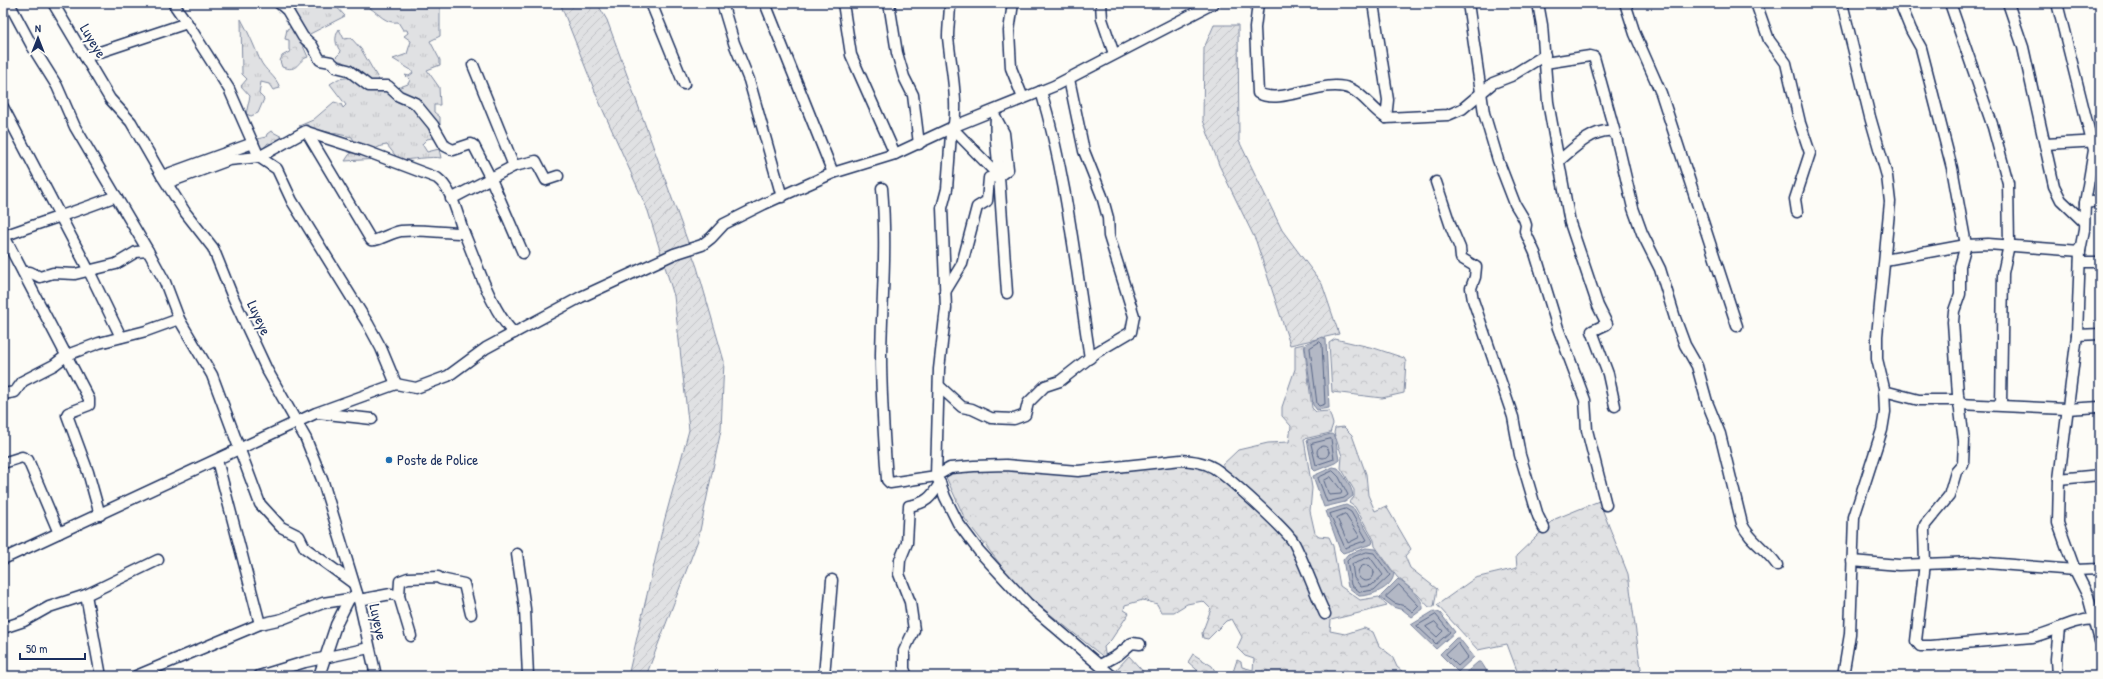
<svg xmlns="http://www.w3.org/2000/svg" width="2103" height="679" viewBox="0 0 2103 679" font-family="'Patrick Hand',sans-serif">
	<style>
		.grass { fill: url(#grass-tufts); stroke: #7e88a0 }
		.forest { fill: url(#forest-crowns); stroke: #7e88a0 }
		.garden { fill: url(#garden-furrows); stroke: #7e88a0 }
		.water { fill: #b3b8c5; stroke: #76819c }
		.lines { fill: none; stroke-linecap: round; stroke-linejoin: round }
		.shore { stroke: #586687; stroke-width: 1 }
		.minor-casing { stroke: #1b2f5e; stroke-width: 13 }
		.minor { stroke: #fdfcf7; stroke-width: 10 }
		.poi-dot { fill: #1f6fb2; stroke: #fdfcf7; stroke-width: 1.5 }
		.labels { text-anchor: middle; stroke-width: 4; stroke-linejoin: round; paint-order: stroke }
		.street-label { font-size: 15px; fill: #1b2f5e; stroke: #fdfcf7 }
		.poi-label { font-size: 15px; fill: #1b2f5e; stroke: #fdfcf7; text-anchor: start }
	</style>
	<defs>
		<pattern id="grass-tufts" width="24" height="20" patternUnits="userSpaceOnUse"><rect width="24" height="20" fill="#e0e1e3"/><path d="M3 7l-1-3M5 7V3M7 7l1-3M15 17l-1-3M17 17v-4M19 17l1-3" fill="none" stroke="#c0c1c5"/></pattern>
		<pattern id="forest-crowns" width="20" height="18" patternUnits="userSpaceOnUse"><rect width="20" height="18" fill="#e0e1e3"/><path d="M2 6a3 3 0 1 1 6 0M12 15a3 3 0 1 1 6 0" fill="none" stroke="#c0c1c5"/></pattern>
		<pattern id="garden-furrows" width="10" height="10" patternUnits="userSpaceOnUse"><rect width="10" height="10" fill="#e0e1e3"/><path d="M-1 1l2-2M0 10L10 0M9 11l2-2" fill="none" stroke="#c0c1c5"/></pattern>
	</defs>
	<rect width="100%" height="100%" fill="#fdfcf7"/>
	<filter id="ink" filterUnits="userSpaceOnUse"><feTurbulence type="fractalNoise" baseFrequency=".025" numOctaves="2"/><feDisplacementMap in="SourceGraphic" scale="8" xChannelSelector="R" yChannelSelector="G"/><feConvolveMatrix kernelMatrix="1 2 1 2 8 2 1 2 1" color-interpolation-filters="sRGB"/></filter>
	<g filter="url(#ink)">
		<!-- grass -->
		<g class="grass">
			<polygon points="303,3 333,3 345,16 304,37 289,9"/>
			<path d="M 376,3 L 440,3 L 440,36 L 430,41 L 440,60 L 440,65 L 427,70 L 439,87 L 440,105 L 434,105 L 434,112 L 440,117 L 440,142 L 432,138 L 427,139 L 422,144 L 427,152 L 439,149 L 441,158 C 433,156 409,160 399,160 L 387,145 L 381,146 L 373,150 L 378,159 L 345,161 L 349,155 L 358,148 L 352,137 L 299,126 L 313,120 L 334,102 L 341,104 L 343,108 L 346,105 L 330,84 L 338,79 L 352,77 L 342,66 L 343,62 L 334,59 L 341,52 C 335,44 334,38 339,29 L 344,39 L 351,38 L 361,49 L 380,82 L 392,90 L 408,84 L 410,80 L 405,75 L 409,76 L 413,73 L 411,70 L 393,59 L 407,54 L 411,41 L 404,36 L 408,33 L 407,30 L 403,30 L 398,22 C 386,24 379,14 370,8 Z"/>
			<path d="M 241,19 C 249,33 254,46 260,60 C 265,71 276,76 280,88 L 273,90 L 269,84 L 261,82 L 259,94 L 264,99 L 258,113 L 251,116 L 246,114 L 250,96 L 241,86 L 247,79 L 242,74 Z"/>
		</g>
		<!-- forest -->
		<g class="forest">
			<path d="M 291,27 L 304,48 L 308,57 C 296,61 299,73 282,67 L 280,61 L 282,56 L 291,51 L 289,50 L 289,40 L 285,39 L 287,29 Z"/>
			<path d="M 271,131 L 286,139 L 282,143 L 286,149 C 279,149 275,144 268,143 L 264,148 L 269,153 L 269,161 L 258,150 L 257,139 L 266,137 L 267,134 Z"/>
			<polygon points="1335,339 1374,348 1404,358 1406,362 1404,393 1382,398 1332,392 1329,343"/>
			<polygon points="1304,344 1312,408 1316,412 1329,411 1333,424 1330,433 1304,439 1312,488 1310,511 1315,533 1319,536 1329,537 1333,546 1340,586 1360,600 1379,597 1387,606 1331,620 1330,631 1345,634 1364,628 1373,632 1379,646 1392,656 1397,667 1408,676 1235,676 1233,672 1237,660 1241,662 1242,667 1253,670 1254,659 1245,656 1237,648 1242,637 1232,619 1226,621 1208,639 1203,638 1202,633 1211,609 1203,601 1187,604 1174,612 1161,612 1157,604 1143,600 1125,605 1124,610 1129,613 1111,640 1104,647 1106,659 1020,590 965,519 946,477 952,468 1044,469 1182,462 1219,468 1238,450 1268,443 1289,442 1291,426 1282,416 1282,407 1295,369 1295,346"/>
			<polygon points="1344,427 1352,435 1366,474 1368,495 1375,511 1386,506 1411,549 1405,556 1410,568 1437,589 1434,607 1429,607 1418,595 1397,577 1375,546 1374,540 1355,507 1349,503 1354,497 1354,490 1341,468 1342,456 1334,433 1335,428"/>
			<polygon points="1599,501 1628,574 1642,676 1519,676 1507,644 1478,650 1437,605 1475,578 1517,568 1516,556 1555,519"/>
			<polygon points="1193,654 1212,666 1218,676 1204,676 1188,662"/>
			<polygon points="1129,656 1147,676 1119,676 1115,671"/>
		</g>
		<!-- garden -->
		<g class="garden">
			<polygon points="560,3 597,3 607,20 697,267 724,361 721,430 698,540 646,676 628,676 664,522 689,430 674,296 648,211 598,99"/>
			<polygon points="1214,25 1238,25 1239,141 1282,230 1322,284 1339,334 1290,345 1256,241 1219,165 1203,120 1204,48"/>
		</g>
		<!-- water -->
		<g class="water">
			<polygon points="1322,337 1326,339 1329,408 1317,410 1313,405 1305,347 1307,343"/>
			<polygon points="1331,434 1335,436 1339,460 1335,463 1315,471 1313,469 1307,440"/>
			<path d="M 1333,467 L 1338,468 C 1344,476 1352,486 1353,496 L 1345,502 L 1324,507 L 1313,476 Z"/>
			<polygon points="1346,505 1354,509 1373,541 1372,544 1343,553 1340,550 1326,511"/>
			<path d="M 1366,548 L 1376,549 L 1394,574 C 1392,588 1372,596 1359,596 L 1348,587 L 1343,560 L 1348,554 Z"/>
			<path d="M 1398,579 C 1406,585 1424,598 1423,609 L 1412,617 L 1403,610 L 1393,607 L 1380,597 Z"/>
			<polygon points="1434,611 1440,613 1455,632 1436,649 1411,625"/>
			<polygon points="1456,638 1459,638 1474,657 1458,672 1440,654"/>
			<polygon points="1478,662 1481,662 1490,676 1462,676"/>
		</g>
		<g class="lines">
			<!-- shore -->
			<g class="shore">
				<polygon points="1320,342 1322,344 1325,404 1319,406 1317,404 1310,348"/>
				<polygon points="1331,439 1334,459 1316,465 1311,444"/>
				<circle cx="1323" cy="452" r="6"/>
				<polygon points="1333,471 1339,477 1348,495 1344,498 1327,502 1318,478"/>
				<polygon points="1331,477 1342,491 1341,494 1329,495 1324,481"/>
				<polygon points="1346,509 1351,512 1367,540 1345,548 1330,514"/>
				<polygon points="1345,514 1360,537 1348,543 1337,518"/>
				<polygon points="1367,552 1374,553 1390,575 1374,590 1360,592 1351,585 1347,561 1350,558"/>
				<polygon points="1370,557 1383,575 1372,585 1361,587 1354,578 1352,564"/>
				<circle cx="1366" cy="573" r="8"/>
				<polygon points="1399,585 1419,606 1413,612 1405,606 1394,603 1386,597"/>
				<polygon points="1436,615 1450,632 1436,644 1417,626"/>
				<polygon points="1435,622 1443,631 1437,637 1426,627"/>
				<polygon points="1458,643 1468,657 1458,666 1446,654"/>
			</g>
			<!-- minor casing -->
			<g class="minor-casing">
				<g id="minor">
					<polyline points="9,3 32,46 57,86 75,127 147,249 165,282 179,319 212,375 260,504 281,527 299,536 305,548 353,583"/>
					<polyline points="53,3 110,99 131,122 162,176 185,212 213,248 232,295 267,370 306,439 323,482 359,600 376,676"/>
					<polyline points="173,3 187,23"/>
					<polyline points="279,3 287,10 303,37 312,45 320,60 331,62 336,67 348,70 369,86 388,86 399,96 415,103 433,125 445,146 453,150 471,144 474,146 491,179 523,253"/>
					<polyline points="651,3 684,84"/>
					<polyline points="722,3 734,43 749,80 782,197"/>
					<polyline points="765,3 833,173"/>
					<polyline points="843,3 851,55 895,154"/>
					<polyline points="889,3 897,53 904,77 913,95 919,144"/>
					<polyline points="1013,3 1009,31 1011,68 1023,98"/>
					<polyline points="1101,3 1102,19 1114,54"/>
					<path d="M 1258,3 L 1255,28 L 1258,93 C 1282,106 1324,77 1351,89 C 1363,94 1374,111 1386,118 L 1448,115 L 1462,109 L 1493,83 L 1511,76 L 1545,55"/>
					<polyline points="1373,3 1388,100 1386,118"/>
					<polyline points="1468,3 1484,113 1498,160 1515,204 1524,219 1526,225 1525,231 1535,253 1558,328 1585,400 1587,430 1606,505"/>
					<polyline points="1538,3 1542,25 1548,102 1570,223 1598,306 1607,324 1592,331 1608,374 1615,406"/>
					<polyline points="1625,3 1635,34 1661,93 1737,326"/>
					<polyline points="1756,3 1769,40 1786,63 1800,123 1810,153 1795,199 1797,212"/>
					<polyline points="1842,3 1870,117 1887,176 1890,202 1877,336 1877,359 1884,388 1885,412 1882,430 1854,517 1850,634 1843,676"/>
					<path d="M 1900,3 L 1911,30 L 1921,48 L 1952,168 L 1966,245 L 1960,266 L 1960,294 L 1954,311 L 1953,322 L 1958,395 L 1964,441 L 1963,464 L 1956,472 L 1949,496 L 1925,525 L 1924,530 L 1925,563 L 1916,641 L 1920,646 L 1931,646 L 2032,637 C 2055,632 2071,620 2094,619"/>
					<polyline points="1950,3 1993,127 2008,183 2009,245 2003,273 2001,405"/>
					<polyline points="2008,3 2023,47 2054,186 2061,200 2084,222"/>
					<polyline points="2057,3 2094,150 2085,203 2084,230 2080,251 2077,335 2059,479 2058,523 2075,570 2088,596 2100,641"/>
					<polyline points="85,57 187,23 229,89 259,157 277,169 292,201 368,324 381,348 396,384"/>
					<polyline points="1545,63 1590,56 1594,57 1615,133"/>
					<polyline points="473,65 514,166"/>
					<path d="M 1041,91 C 1067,178 1076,269 1090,358"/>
					<polyline points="3,107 88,269 121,337"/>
					<polyline points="996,118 1004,133 1008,169 999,176 1007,293"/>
					<path d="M 307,132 L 363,150 L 437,178 C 453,190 457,215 464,233"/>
					<polyline points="951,134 957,133 999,176"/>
					<polyline points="2045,144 2100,141"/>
					<path d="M 1560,160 C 1574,148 1593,129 1612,131 L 1616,136 L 1633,208 L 1642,233 L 1660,269 L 1675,318 L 1685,345 L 1697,366 L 1707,402 L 1720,434 L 1742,524 C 1749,540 1767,550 1777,565"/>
					<polyline points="162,176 253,143"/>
					<polyline points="1436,182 1451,227 1460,248 1461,258 1476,267 1475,277 1471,288 1473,300 1513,417 1520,455 1538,516 1544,528"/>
					<path d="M 167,183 L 229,160 L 259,157 L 306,131 L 371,240 C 377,242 392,232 401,231 C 421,229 444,233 464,233 C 477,263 491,311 514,333"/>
					<path d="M 882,188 C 887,244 882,299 881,355 C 881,397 884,438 887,480 L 890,483 L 936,476 L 939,369 L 946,308 L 942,208 L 947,189 L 951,134 C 961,112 950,62 948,37 C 948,26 950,14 950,3"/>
					<polyline points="451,199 514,166 536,161 546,180 558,176"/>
					<polyline points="2085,203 2100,201"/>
					<polyline points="3,234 89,399 89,405 68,413 67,415 88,472 100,515"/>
					<path d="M 4,236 C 41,222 79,211 116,196"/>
					<polyline points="1885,260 1966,245 1988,244 2080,251"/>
					<polyline points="2080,262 2100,262"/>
					<polyline points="23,272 30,272 40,277 53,273 75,274 116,264 136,252 148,251"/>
					<path d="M 945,292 L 962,264 L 977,207 L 987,201 L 989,178 L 999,176 C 998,156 994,137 996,118"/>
					<polyline points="2077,335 2100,334"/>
					<polyline points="939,386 962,407 972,409 991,418 1014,419 1025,415 1028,403 1045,386 1060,381 1097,352 1131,332 1134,316 1109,236 1108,218 1102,196 1084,151 1069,79"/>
					<polyline points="1884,391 1919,400 1959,400"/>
					<polyline points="3,394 15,392 23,381 54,365 67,355 99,343 146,331 179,319"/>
					<polyline points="1959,404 2066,409 2100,407"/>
					<polyline points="318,413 372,419"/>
					<polyline points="217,460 260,624"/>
					<polyline points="3,463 22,457 28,460 59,533"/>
					<polyline points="2059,479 2100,475"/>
					<polyline points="940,483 945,497 958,523 979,551 1027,603 1112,676"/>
					<polyline points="517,554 525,609 528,676"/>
					<polyline points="3,559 316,413 396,384 416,388 448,376 486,348 581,297 674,254 702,245 711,238 724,224 764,204 833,173 895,154 955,126 1054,86 1214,3"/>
					<polyline points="1852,561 1899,565 1975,562 2075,570 2100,569"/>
					<polyline points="86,595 100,671 99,676"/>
					<polyline points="399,596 400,581 408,578 438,577 441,579 464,584 471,614"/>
					<polyline points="359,600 391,594 399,596 411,636"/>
					<polyline points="3,628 24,621 49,607 86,595 158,560"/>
					<polyline points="1100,665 1118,655 1132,643 1140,644"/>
					<polyline points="136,676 260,624 282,619 323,603 349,599 357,594"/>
					<polyline points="259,676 305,662 369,648"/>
					<polyline points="319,676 336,625 349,599"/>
					<polyline points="824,676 832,580"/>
					<path d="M 907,676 L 904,669 L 904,651 L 914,630 L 910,602 L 899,574 L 900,560 L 907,543 L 909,506 C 926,503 931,498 940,483 L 936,476 L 950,468 L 974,466 L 1006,465 L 1078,471 L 1181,460 C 1193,461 1204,462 1214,468 C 1228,477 1287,530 1294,543 C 1306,566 1314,591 1325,614"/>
					<polyline points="2057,676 2056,659 2059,628"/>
				</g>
			</g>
			<!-- minor -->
			<use href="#minor" class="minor"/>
		</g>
	</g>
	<!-- markers -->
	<circle class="poi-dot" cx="389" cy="460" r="4"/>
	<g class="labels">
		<!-- street labels -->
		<g class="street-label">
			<text transform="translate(93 41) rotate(59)" y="5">Luyeye</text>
			<text transform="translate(259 318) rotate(65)" y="5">Luyeye</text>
			<text transform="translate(378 622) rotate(78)" y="5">Luyeye</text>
		</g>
		<!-- poi labels -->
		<g class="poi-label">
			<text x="397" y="465">Poste de Police</text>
		</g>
	</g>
	<!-- margin -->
	<rect width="2103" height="679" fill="none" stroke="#fdfcf7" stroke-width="16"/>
	<rect x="8" y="8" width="2087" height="663" fill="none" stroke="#1b2f5e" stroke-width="1.5" filter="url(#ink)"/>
	<!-- north arrow -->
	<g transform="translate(38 38)" stroke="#fdfcf7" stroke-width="3" paint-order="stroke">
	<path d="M0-3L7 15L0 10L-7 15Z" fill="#1b2f5e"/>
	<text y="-6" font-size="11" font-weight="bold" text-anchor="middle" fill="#1b2f5e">N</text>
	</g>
	<!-- scale -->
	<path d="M20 653v6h65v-6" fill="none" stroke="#1b2f5e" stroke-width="2"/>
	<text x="26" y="653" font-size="12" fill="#1b2f5e" stroke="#fdfcf7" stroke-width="3" paint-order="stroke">50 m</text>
</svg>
